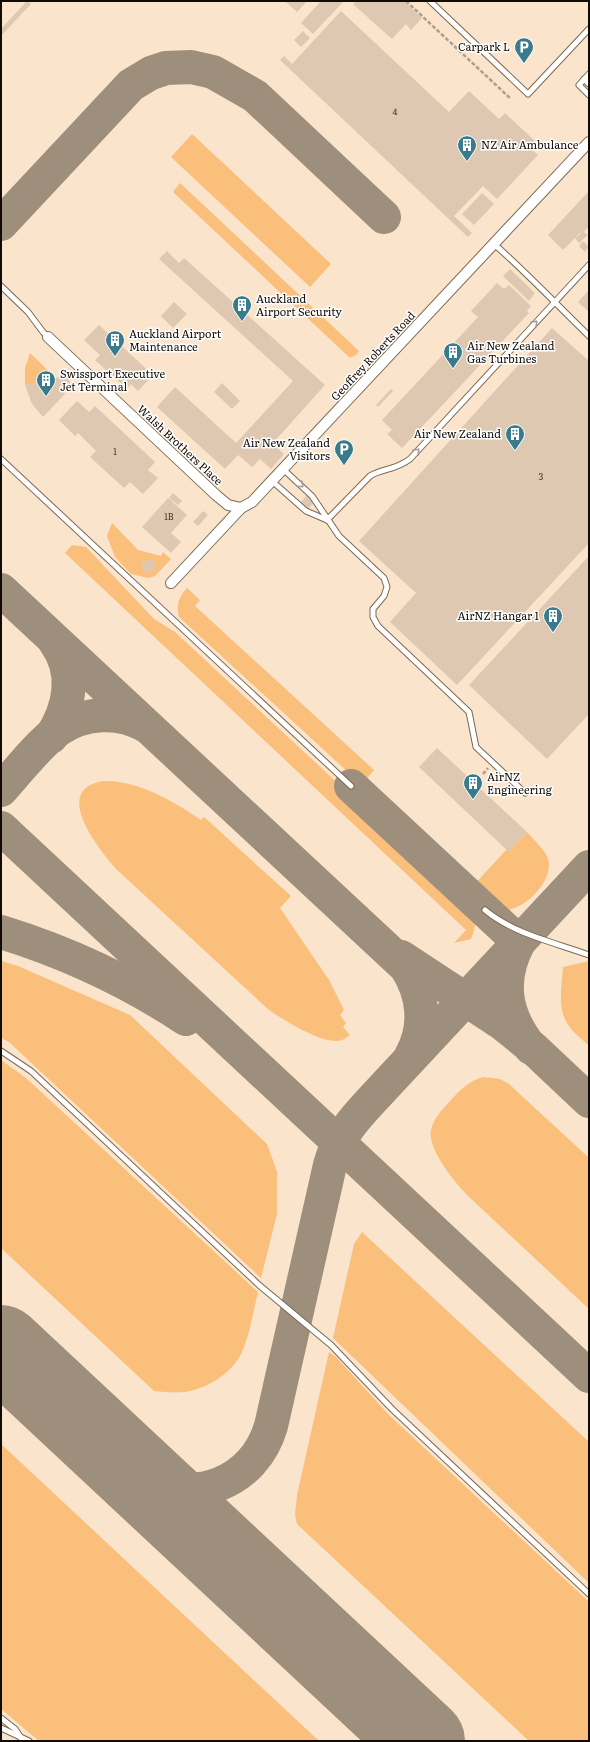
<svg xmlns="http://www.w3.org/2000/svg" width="590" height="1742" viewBox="0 0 590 1742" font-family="Literata,serif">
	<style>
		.green { fill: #fabf7b }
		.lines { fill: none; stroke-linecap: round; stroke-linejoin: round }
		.taxiway { stroke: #9e8e7c; stroke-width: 34 }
		.runway { stroke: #9e8e7c; stroke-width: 84 }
		.building { fill: #dec8b1 }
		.service-casing { stroke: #7c6853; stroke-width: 7 }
		.minor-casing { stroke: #7c6853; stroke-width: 12 }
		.path { stroke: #b09e8b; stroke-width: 2.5; stroke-dasharray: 4 2; stroke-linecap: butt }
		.service { stroke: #fff; stroke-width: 5 }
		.minor { stroke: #fff; stroke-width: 10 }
		.oneway { stroke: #a09d9b }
		.labels { text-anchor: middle; stroke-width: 3; stroke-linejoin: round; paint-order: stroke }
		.number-label { font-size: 9px; fill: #453a2f }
		.poi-label { font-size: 11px; fill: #120a04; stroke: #fff; text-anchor: start }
		.street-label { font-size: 11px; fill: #120a04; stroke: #fff }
	</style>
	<rect width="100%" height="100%" fill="#fae4cb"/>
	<!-- green -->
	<g class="green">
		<polygon points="192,134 331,264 310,287 171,157"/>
		<polygon points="180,183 359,351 357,354 350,358 173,192"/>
		<polygon points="30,353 56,378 25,385 25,368"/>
		<polygon points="112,523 138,550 161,556 163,552 171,559 155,576 148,578 131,574 115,557 107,536"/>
		<path d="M 72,545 L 86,547 L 154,619 L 175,632 L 471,907 C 477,920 476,926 471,939 L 454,943 L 466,930 L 65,553 Z"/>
		<path d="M 187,588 L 200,600 L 195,606 L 374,770 L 362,785 L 179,617 C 176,604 179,597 187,588 Z"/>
		<path d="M 103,781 C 138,780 173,801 201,820 L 204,817 L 291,896 L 280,908 L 329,980 L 344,1010 L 340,1015 L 346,1023 L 343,1027 L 350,1035 C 348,1036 345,1039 342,1040 C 324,1046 284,1020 269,1010 L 116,869 C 98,848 51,790 103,781 Z"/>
		<path d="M 527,832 C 532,838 547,852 548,859 C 555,881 521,914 500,910 C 488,908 479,896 471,888 L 507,849 L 509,852 Z"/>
		<polygon points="1,961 18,966 130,1015 267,1144 277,1172 277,1214 261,1278 9,1042 1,1038"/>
		<path d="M 589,961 L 589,1046 C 582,1039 572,1032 567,1023 C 557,1007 562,985 563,967 Z"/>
		<path d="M 1,1060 L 26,1078 L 258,1292 C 253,1312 250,1335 241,1354 C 231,1374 206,1389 185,1392 C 174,1393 164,1392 154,1391 L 1,1248 Z"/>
		<path d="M 483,1077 L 500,1079 L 509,1084 L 589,1158 L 589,1309 L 467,1195 C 455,1182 427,1149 431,1130 C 434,1117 443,1109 451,1100 C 461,1089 469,1081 483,1077 Z"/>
		<polygon points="362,1232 589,1442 589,1583 333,1338 354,1244"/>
		<polygon points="329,1352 336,1357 389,1415 589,1602 589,1741 529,1741 297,1524 295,1515 297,1495"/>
		<polygon points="1,1444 319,1741 39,1741 1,1709"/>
	</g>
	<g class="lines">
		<!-- taxiway -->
		<g class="taxiway">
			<polyline points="1,224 131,85 151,73 166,68 191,67 213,72 255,96 384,217"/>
			<path d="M 1,590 L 406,967 C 424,995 427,1027 411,1056"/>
			<path d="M 51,737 C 70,708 77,672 55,642"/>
			<path d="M 351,786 L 519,942 C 499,980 504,1014 531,1048"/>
			<path d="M 1,790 C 17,772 40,743 58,730 C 84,712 119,710 146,726"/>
			<polyline points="1,828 589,1376"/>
			<path d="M 1,932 C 66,952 130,982 186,1019"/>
			<polyline points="401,957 503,1024 535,1050 589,1101"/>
			<path d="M 141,1477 C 193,1506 254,1484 271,1426 L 330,1165 C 339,1132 361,1112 383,1088 L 589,867"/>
		</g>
		<!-- runway -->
		<polyline class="runway" points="1,1347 423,1741"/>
	</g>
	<!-- building -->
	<g class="building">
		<polygon points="27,1 31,4 1,36 1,29"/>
		<polygon points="285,1 307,1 297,12"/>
		<polygon points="321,1 344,1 313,34 301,23"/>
		<polygon points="356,1 404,1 422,18 411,30 406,24 392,39 353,4"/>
		<polygon points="341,11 449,112 469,91 499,119 505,113 535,141 529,147 538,155 497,199 483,186 454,216 472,233 468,237 280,60 284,56 292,64"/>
		<polygon points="303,31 310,38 301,47 294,40"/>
		<polygon points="589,191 589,226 584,232 588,235 579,243 575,238 581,234 580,233 563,250 548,235"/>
		<polygon points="482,193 494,204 474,225 462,214"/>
		<polygon points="583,241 589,247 585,252 579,246"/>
		<polygon points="167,251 179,263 184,258 325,385 273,443 284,454 271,469 260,459 252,467 238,455 225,469 157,407 175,387 236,443 293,381 159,259"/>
		<polygon points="510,269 535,293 529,301 503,276"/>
		<polygon points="497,283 504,289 509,285 531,306 527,311 529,313 402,448 387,434 392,430 382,420 478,317 471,311"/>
		<polygon points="589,290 589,312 578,302"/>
		<polygon points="174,302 187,314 173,328 161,316"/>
		<polygon points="99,325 153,375 138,391 131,384 127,389 95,360 100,355 84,340"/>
		<polygon points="552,328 589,361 589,543 457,685 390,622 416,593 359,541"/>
		<polygon points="68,375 70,384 59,386 65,394 43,417 32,404 25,385"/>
		<polygon points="222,383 240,401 232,409 214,392"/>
		<polygon points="391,389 393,391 378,407 376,405"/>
		<polygon points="77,401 89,412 95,406 155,462 148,470 158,478 143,494 130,482 124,488 90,457 96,451 78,433 75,436 59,420"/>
		<polygon points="173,493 182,501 178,505 169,498"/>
		<polygon points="307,495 314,502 308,509 300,503"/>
		<polygon points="168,498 187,515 171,533 181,542 171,553 142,527"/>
		<polygon points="203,511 208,515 198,526 193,522"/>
		<polygon points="589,556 589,714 547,759 469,685"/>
		<polygon points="153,559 156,569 145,573 141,562"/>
		<polygon points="437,748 527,832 509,852 419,767"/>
	</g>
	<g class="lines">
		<!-- service casing -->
		<g class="service-casing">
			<g id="service">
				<polyline points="430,1 528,94 589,29"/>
				<polyline points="589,74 579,85 589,95"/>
				<polyline points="584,79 589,84"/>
				<path d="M 494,244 C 527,273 557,305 589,336"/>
				<polyline points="1,286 28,312 43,332 48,337"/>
				<polyline points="1,459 351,786"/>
				<polyline points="283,469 312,496 339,536 384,578 387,587 384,596 373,609 373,617 378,626 469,712 476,747 525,793"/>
				<polyline points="272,481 306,511 327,520"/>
				<path d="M 327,520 L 370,476 C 383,468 394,471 410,459 L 589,265"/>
				<path d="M 485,910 C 514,934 553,942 589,955"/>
				<polyline points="1,1051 31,1071 259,1285 331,1345 392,1409 589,1594"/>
				<polyline points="1,1718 15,1729 23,1741"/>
				<polyline points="1,1728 29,1741"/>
			</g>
		</g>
		<!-- minor casing -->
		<g class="minor-casing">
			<g id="minor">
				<polyline points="48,337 216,495 228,505 241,508"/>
				<polyline points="171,583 241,508 252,502 589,142"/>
			</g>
		</g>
		<!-- path -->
		<g class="path">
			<polyline points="406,1 511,99"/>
			<polyline points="483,774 488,768"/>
		</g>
		<!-- service -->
		<use href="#service" class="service"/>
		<!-- minor -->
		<use href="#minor" class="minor"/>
	</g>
	<!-- one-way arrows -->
	<defs><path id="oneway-chevron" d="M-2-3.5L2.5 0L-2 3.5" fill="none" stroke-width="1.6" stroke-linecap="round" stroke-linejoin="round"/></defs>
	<g class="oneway">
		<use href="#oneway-chevron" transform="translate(535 323) rotate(-47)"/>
		<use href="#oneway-chevron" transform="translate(417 451) rotate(-47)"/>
		<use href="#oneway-chevron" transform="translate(301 485) rotate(43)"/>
	</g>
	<!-- icons -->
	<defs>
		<g id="parking-pin" transform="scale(1)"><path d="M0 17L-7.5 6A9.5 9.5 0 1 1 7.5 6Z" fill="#397a8d" stroke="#fff"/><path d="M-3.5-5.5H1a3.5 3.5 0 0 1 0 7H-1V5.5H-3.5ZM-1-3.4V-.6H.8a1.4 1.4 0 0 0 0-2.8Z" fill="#fff"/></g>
		<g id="building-pin" transform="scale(1)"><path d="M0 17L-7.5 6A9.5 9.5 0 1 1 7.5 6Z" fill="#397a8d" stroke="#fff"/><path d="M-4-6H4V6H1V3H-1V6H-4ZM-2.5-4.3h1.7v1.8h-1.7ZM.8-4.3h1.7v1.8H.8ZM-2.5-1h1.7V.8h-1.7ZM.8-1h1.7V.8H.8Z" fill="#fff"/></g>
	</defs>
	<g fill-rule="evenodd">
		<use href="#parking-pin" x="524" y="47"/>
		<use href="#building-pin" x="467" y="145"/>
		<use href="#building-pin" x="242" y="305"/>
		<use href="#building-pin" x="115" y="340"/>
		<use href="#building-pin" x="453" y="352"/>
		<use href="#building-pin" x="46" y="380"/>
		<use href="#building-pin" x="515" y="434"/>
		<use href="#parking-pin" x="344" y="449"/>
		<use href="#building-pin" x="553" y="616"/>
		<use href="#building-pin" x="473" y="783"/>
	</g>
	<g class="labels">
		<!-- number labels -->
		<g class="number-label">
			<text x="395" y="115">4</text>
			<text x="115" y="455">1</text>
			<text x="541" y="480">3</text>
			<text x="169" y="520">1B</text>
		</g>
		<!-- poi labels -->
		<g class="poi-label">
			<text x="510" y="51" text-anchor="end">Carpark L</text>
			<text x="481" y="149">NZ Air Ambulance</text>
			<text x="256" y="303">Auckland<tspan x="256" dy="13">Airport Security</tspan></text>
			<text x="129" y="338">Auckland Airport<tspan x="129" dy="13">Maintenance</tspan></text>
			<text x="467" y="350">Air New Zealand<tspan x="467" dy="13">Gas Turbines</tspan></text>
			<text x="60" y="378">Swissport Executive<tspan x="60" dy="13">Jet Terminal</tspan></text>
			<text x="501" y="438" text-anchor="end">Air New Zealand</text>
			<text x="330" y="447" text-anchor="end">Air New Zealand<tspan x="330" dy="13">Visitors</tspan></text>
			<text x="539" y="620" text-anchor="end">AirNZ Hangar 1</text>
			<text x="487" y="781">AirNZ<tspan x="487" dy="13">Engineering</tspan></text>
		</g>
		<!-- street labels -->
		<g class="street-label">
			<text transform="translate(373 356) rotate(-47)" y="4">Geoffrey Roberts Road</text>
			<text transform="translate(180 445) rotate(43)" y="4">Walsh Brothers Place</text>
		</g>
	</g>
	<!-- border -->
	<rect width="590" height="1742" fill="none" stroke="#120a04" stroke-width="4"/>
</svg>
